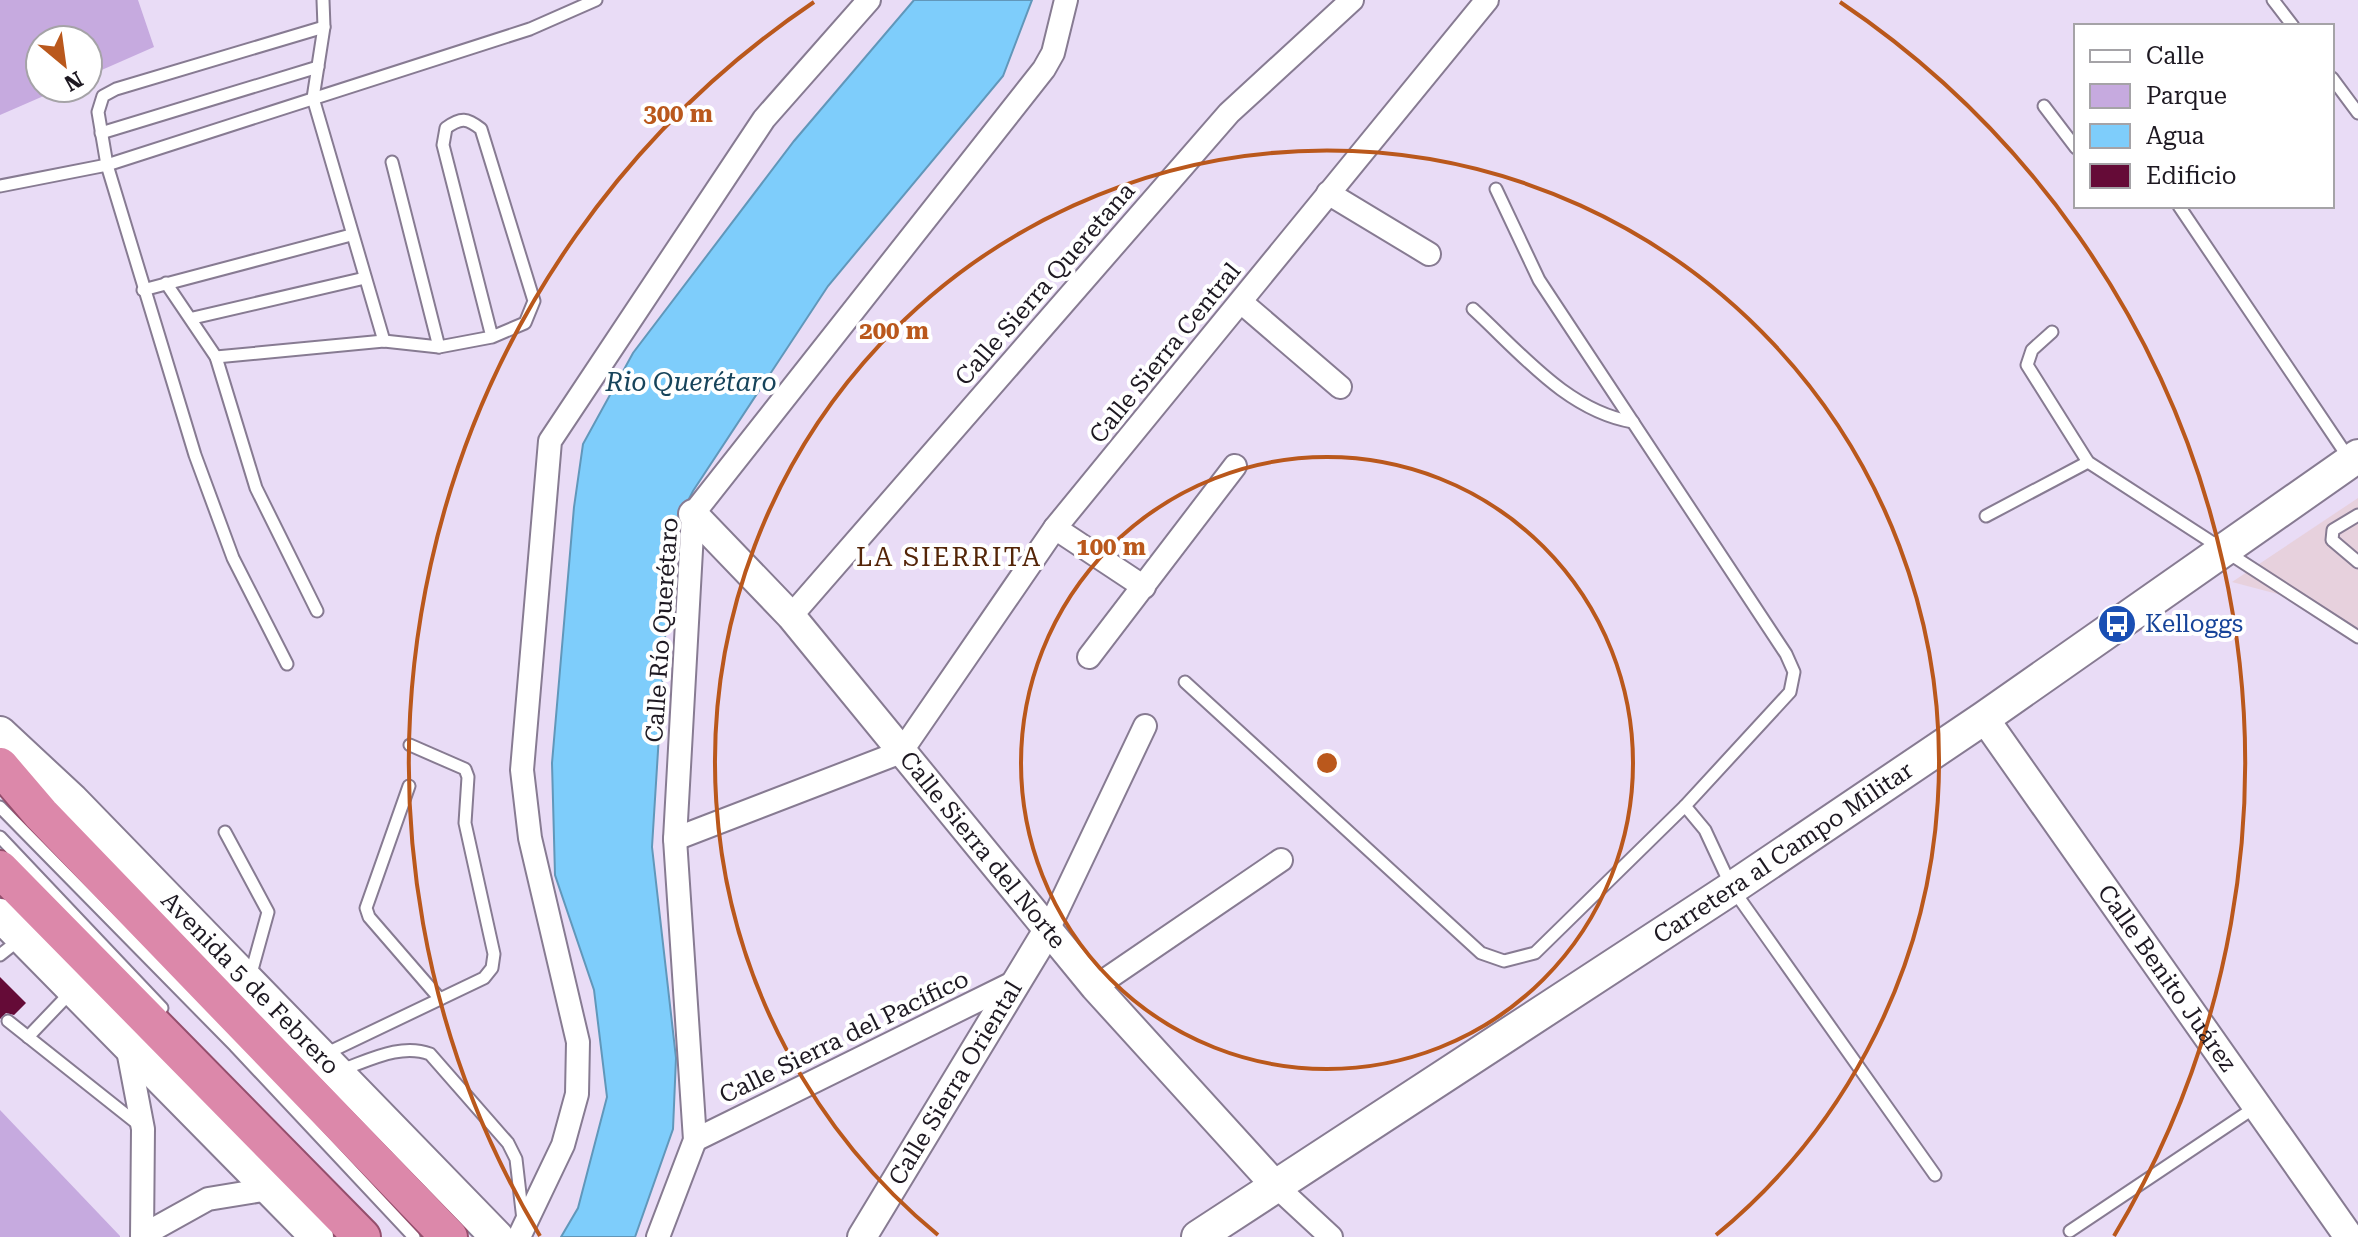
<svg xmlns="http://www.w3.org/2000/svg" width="2358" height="1237" viewBox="0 0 2358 1237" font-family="'Roboto Serif',serif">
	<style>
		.industrial { fill: #e7d1dd }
		.green { fill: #c6aadf }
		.water { fill: #7ecdfb; stroke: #6197ba; stroke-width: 2 }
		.building { fill: #650b37 }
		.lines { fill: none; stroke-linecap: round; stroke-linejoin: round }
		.service-casing { stroke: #877b92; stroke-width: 15 }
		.minor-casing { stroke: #877b92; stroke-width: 26 }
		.tertiary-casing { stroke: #877b92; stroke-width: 32 }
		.secondary-casing { stroke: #877b92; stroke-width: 36 }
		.trunk-casing { stroke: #944e6c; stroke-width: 40 }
		.service { stroke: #fff; stroke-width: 11 }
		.minor { stroke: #fff; stroke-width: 22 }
		.tertiary { stroke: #fff; stroke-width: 28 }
		.secondary { stroke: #fff; stroke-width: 32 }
		.trunk { stroke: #dc88aa; stroke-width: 36 }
		.ring { fill: none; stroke: #ba581c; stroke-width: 4 }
		.labels { text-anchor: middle; stroke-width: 8; stroke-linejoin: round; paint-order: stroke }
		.street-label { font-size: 24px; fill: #1e1922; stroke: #fff }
		.transit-label { font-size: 24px; fill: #164399; stroke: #fff; text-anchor: start }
		.water-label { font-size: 26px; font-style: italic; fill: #17445b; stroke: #fff }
		.neighbourhood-label { font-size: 26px; letter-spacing: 2px; fill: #542508; stroke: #fff }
		.centre { fill: #ba581c; stroke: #fff; stroke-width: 4 }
		.ring-label { font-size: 24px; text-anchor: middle; font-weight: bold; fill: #ba581c; stroke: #fff; stroke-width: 8; stroke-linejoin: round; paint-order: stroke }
	</style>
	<rect width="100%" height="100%" fill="#e9dcf6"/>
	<!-- industrial -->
	<polygon class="industrial" points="2358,498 2358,643 2308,602 2232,582"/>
	<!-- green -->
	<g class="green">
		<polygon points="0,0 138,0 154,47 88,76 88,40 40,40 40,88 62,88 0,115"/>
		<polygon points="0,1110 120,1236 120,1237 0,1237"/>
	</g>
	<!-- water -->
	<polygon class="water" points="914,0 1032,0 1003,76 828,286 693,491 678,520 667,607 652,847 676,1058 673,1129 635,1237 561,1237 578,1208 607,1097 594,990 555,875 552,763 574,507 583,444 633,353 794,141"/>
	<!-- building -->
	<polygon class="building" points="0,977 26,1003 14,1015 6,1013 0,1019"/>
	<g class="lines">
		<!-- service casing -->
		<g class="service-casing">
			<g id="service">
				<polyline points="323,0 324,27 313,98 384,341"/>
				<polyline points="2273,0 2293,26"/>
				<polyline points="2332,78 2358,113"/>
				<polyline points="2044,106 2076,148"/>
				<polyline points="101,133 318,67"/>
				<polyline points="392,162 439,347"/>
				<polyline points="0,186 107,165 530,29 596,0"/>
				<polyline points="1496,189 1539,280 1786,654 1794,672 1790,692 1685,806"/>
				<polyline points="2179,206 2350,460"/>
				<polyline points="166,283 216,357 256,488 317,611"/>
				<polyline points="143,290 351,235"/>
				<path d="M 1473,309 C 1520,352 1567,411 1633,422"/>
				<polyline points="193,318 365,278"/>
				<polyline points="2052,332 2032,350 2027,365 2088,462 2358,637"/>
				<path d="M 216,357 L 384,341 L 439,347 L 492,337 L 525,323 L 534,301 L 481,129 C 467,118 461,117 446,128 L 443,145 L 492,337"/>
				<polyline points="2358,515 2333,530 2332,540 2358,562"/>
				<polyline points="1986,516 2088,462"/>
				<polyline points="287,664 233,558 195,455 107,165 98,112 103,96 116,89 324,27"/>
				<polyline points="1185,682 1481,953 1504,961 1535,953 1685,806 1705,830 1732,888 1935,1175"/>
				<polyline points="409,786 366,908 369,917 440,999"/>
				<polyline points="0,807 235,1046 414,1237"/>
				<polyline points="225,832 268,912 250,977"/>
				<polyline points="0,837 162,1008"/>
				<polyline points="0,955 19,940"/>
				<polyline points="8,1021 139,1125"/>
				<polyline points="28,1037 71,992"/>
				<polyline points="323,1055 484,978 492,968 494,954 465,823 468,777 465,769 410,745"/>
				<path d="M 341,1070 C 370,1060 401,1043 430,1054 L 508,1143 L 516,1159 L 523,1220"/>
				<polyline points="2070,1231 2257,1106"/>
			</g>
		</g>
		<!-- minor casing -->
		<g class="minor-casing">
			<g id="minor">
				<polyline points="1328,193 1429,254"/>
				<polyline points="1241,302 1340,387"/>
				<polyline points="1055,528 1144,587"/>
				<polyline points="791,616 1229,113 1352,0"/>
				<polyline points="1089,657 1235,466"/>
				<polyline points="675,839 901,752 1055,528 1487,0"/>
				<polyline points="1048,930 1145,726"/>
				<polyline points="1095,987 1281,860"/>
				<polyline points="127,1045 143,1129 142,1237"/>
				<polyline points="695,1140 1017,981"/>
				<polyline points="1276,1186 1331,1237"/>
				<polyline points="143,1235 208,1199 269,1189"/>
				<polyline points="519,1237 563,1145 577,1094 578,1042 530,838 522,770 550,441 764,119 869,0"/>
				<polyline points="658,1237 695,1140 675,839 693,514 1044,69 1053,53 1066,0"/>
			</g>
		</g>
		<!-- tertiary casing -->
		<g class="tertiary-casing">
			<g id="tertiary">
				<path id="s1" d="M 693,514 L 791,616 L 1095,987 L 1276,1186"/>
				<path id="s2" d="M 1984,718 L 2349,1237"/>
				<path id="s3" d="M 862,1237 L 1048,930"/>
			</g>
		</g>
		<!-- secondary casing -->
		<g class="secondary-casing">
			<g id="secondary">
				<path id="s4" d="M 0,733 L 72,800 L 497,1237"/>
				<polyline points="0,915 317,1237"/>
				<path id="s5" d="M 1198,1237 L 1732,888 L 1984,718 L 2358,456"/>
			</g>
		</g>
		<!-- trunk casing -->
		<g class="trunk-casing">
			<g id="trunk">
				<polyline points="0,766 41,814 449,1237"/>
				<polyline points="0,869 362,1237"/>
			</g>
		</g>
		<!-- service -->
		<use href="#service" class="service"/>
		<!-- minor -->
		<use href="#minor" class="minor"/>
		<!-- tertiary -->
		<use href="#tertiary" class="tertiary"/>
		<!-- secondary -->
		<use href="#secondary" class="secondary"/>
		<!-- trunk -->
		<use href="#trunk" class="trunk"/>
	</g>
	<!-- distance rings -->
	<g class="ring">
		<circle cx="1327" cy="763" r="306"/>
		<path d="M938 1235A612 612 0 1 1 1716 1235"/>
		<path d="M540 1236A918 918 0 0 1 814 2M1840 2A918 918 0 0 1 2114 1236"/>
	</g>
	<!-- icons -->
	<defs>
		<g id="bus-disc" transform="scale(2)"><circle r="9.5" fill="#1a4fb4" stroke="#fff"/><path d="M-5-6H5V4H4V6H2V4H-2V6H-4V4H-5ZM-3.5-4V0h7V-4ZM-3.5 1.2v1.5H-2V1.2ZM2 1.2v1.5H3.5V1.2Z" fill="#fff"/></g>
	</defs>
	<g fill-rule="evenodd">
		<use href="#bus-disc" x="2117" y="624"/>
	</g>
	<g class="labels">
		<!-- street labels -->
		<g class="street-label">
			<text transform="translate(1045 284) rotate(-49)" y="8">Calle Sierra Queretana</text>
			<text transform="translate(1165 353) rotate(-51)" y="8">Calle Sierra Central</text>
			<text transform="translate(662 630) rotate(-86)" y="8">Calle Río Querétaro</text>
			<text dy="8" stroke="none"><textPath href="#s1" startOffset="444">Calle Sierra del Norte</textPath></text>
			<text dy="8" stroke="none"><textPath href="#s5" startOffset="700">Carretera al Campo Militar</textPath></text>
			<text dy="8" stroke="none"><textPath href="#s2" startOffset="318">Calle Benito Juárez</textPath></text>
			<text dy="8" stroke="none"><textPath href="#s4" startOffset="354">Avenida 5 de Febrero</textPath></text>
			<text transform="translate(844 1037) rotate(-26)" y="8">Calle Sierra del Pacífico</text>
			<text dy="8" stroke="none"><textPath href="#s3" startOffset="180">Calle Sierra Oriental</textPath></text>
		</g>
		<!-- transit labels -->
		<g class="transit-label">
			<text x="2145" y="632">Kelloggs</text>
		</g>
		<!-- water labels -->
		<g class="water-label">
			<text x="691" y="391">Rio Querétaro</text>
		</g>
		<!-- neighbourhood labels -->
		<g class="neighbourhood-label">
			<text x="949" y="566">LA SIERRITA</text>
		</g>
	</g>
	<circle cx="1327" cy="763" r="12" class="centre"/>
	<g class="ring-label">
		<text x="678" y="122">300 m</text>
		<text x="894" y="339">200 m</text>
		<text x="1111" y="555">100 m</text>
	</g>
	<!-- legend -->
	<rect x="2074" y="24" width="260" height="184" fill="#ffffff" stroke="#a5a3a7" stroke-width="2"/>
	<rect x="2090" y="50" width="40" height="12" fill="#ffffff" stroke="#a5a3a7" stroke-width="2"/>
	<text x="2146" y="64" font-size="24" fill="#1e1922">Calle</text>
	<rect x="2090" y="84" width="40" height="24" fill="#c6aadf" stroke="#a5a3a7" stroke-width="2"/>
	<text x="2146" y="104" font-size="24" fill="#1e1922">Parque</text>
	<rect x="2090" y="124" width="40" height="24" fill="#7ecdfb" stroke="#a5a3a7" stroke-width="2"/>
	<text x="2146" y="144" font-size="24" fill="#1e1922">Agua</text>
	<rect x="2090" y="164" width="40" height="24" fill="#650b37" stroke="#a5a3a7" stroke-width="2"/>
	<text x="2146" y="184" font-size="24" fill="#1e1922">Edificio</text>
	<!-- north arrow -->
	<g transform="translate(64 64) rotate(151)"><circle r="38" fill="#ffffff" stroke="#a5a3a7" stroke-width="2"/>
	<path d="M0-6L14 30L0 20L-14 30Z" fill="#ba581c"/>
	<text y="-12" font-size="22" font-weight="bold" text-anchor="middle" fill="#1e1922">N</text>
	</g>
</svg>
